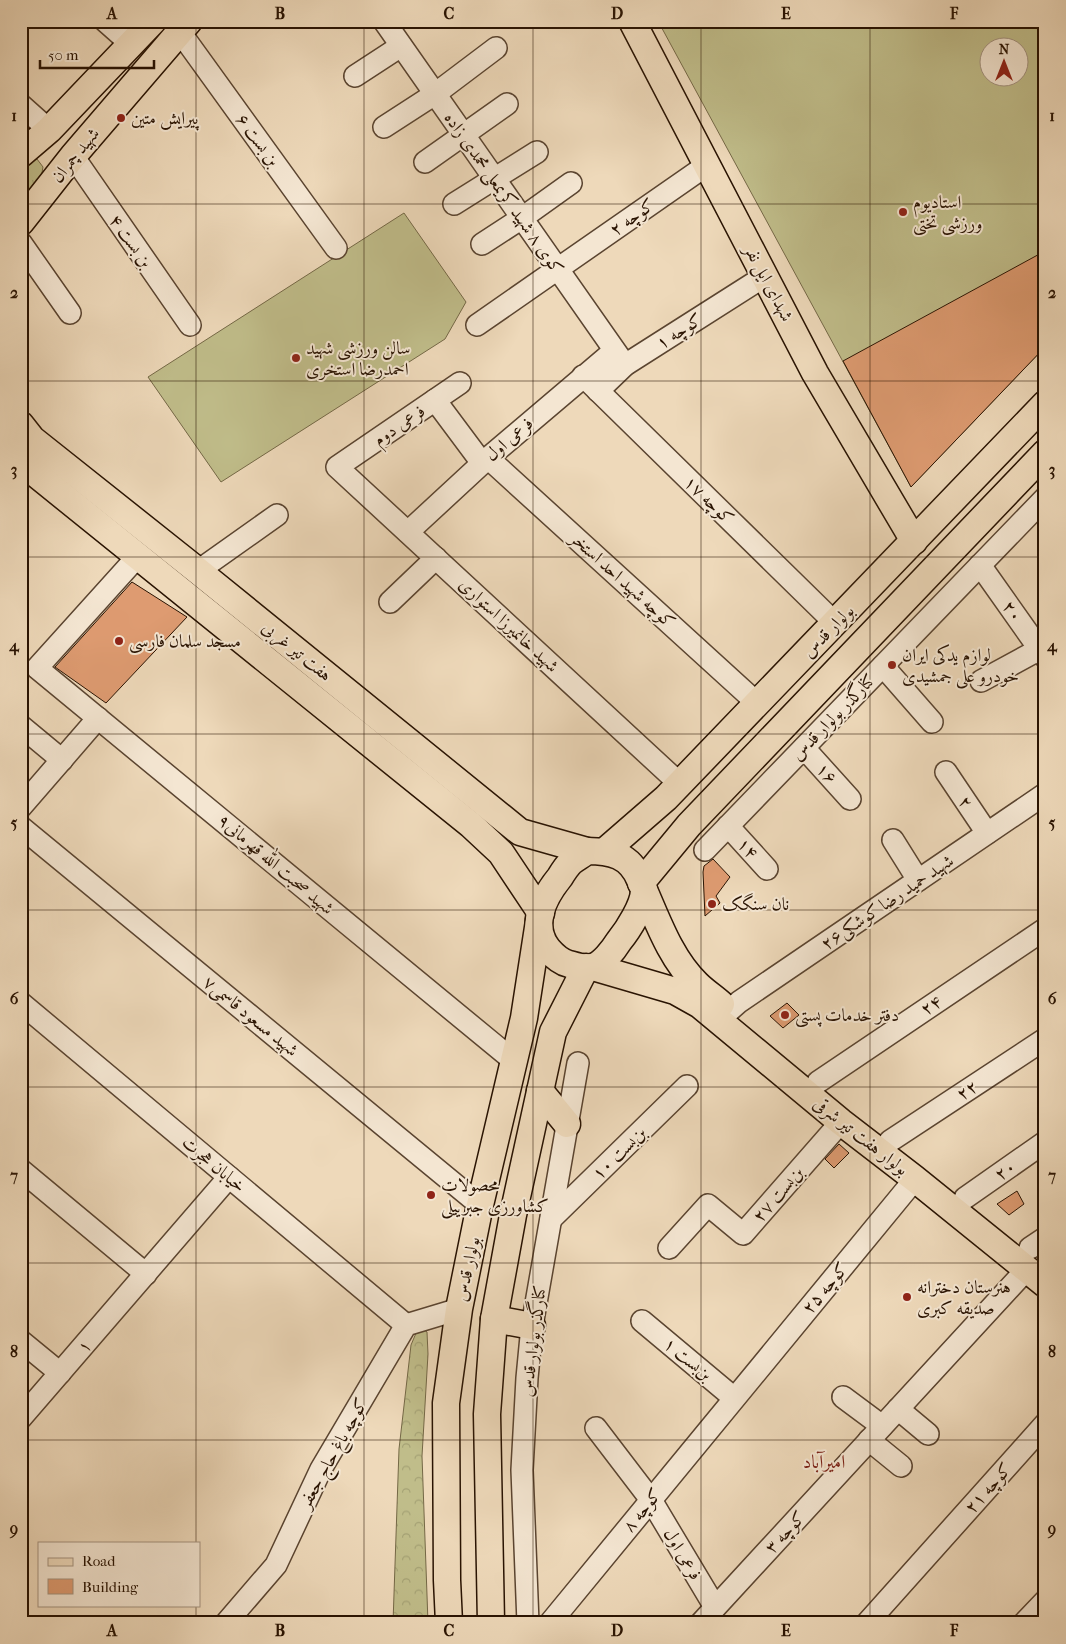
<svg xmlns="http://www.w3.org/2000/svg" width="1066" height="1644" viewBox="0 0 1066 1644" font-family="'IM FELL French Canon',Amiri,serif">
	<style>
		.grass { fill: url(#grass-tufts); stroke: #746846 }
		.forest { fill: url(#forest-crowns); stroke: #746846 }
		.pitch { fill: #c0bd8a; stroke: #746846; fill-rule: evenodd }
		.building { fill: #de9b71; stroke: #291302 }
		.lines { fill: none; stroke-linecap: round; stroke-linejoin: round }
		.minor-casing { stroke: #5a4430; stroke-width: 24 }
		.major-casing { stroke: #291302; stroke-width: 29 }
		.minor { stroke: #f4e6d2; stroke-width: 21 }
		.major { stroke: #eed9ba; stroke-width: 26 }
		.grid { fill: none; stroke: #291302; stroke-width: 1; stroke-opacity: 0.55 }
		.poi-dot { fill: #8f2418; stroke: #f4e6d2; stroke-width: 2 }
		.labels { text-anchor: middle; stroke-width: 4; stroke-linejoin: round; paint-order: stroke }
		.poi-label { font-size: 18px; fill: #291302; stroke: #f4e6d2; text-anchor: start }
		.street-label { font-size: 18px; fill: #291302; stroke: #f4e6d2 }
		.neighbourhood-label { font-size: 19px; fill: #7a1f14; stroke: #f4e6d2 }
		.neatline { fill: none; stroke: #291302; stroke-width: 2 }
		.grid-label { font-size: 16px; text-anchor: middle; font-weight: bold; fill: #291302 }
	</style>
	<defs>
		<pattern id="grass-tufts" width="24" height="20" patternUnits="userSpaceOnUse" patternTransform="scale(1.25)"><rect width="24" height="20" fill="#c0bd8a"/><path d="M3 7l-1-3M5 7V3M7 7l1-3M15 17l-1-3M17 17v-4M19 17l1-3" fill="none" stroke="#a5a275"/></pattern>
		<pattern id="forest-crowns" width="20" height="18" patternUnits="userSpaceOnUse" patternTransform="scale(1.25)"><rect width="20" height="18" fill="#c0bd8a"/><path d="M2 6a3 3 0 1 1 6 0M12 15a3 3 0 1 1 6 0" fill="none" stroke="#a5a275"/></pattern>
	</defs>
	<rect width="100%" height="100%" fill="#eed9ba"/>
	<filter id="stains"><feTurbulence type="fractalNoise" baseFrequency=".004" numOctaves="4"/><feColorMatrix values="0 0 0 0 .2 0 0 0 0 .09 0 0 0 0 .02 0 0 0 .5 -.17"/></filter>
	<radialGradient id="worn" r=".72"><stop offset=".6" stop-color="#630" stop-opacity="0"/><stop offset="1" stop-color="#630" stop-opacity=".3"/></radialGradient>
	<!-- grass -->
	<polygon class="grass" points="27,159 37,159 43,167 41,178 21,202 21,164"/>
	<!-- forest -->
	<polygon class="forest" points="419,1326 427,1332 428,1354 422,1456 428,1623 393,1623 399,1449 411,1345"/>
	<!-- pitch -->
	<g class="pitch">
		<path d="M 658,21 L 1041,21 L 1045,29 L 1045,347 L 911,487 ZM 988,48 L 1018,48 L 1018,78 L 988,78 Z"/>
		<polygon points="404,213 466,302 445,339 221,482 148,377"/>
	</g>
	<!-- building -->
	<g class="building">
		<polygon points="1045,251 1045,347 911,487 843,361"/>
		<polygon points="132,582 187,617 106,703 55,667"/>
		<polygon points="713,859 730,877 716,896 720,903 705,916 703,872 704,866"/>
		<polygon points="787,1003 799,1015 783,1028 770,1016"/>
		<polygon points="839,1144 849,1153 834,1168 825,1159"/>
		<polygon points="1017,1191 1024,1204 1009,1215 997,1204"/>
	</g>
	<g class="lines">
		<!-- minor casing -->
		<g class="minor-casing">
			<g id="minor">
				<polyline points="105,21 131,44"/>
				<polyline points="384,21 625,365"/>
				<polyline points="180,32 336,248"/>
				<polyline points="355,76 401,46"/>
				<polyline points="21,105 49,130"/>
				<polyline points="384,127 435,94 496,48"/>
				<polyline points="73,156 190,325"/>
				<polyline points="425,162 507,104"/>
				<polyline points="454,204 537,152"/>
				<polyline points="21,243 70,313"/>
				<polyline points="482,244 522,218 571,183"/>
				<polyline points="477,325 707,165"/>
				<polyline points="583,376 835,623"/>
				<polyline points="460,383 337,467 680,784"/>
				<polyline points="598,391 625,365 765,276"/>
				<polyline points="435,400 482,463"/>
				<polyline points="488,458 757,703"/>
				<polyline points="408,532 488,458 614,351"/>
				<polyline points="138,556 37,668 514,1061"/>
				<polyline points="980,565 1045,657"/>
				<polyline points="198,571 277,515"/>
				<polyline points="390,602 436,558"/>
				<polyline points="883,666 932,722"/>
				<polyline points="981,681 1040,649"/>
				<polyline points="21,726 62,760"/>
				<polyline points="804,748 850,799"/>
				<polyline points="946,772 987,833"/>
				<polyline points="21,807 98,718"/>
				<polyline points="728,826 767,869"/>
				<polyline points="21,827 480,1205"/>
				<polyline points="893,840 918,880"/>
				<polyline points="705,850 1045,498"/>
				<polyline points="21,1003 406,1325"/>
				<polyline points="730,1010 739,1002 1045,794"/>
				<polyline points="818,1082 1045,929"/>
				<polyline points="890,1141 1045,1039"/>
				<polyline points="21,1170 146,1274"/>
				<polyline points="965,1198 1045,1142"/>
				<polyline points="551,1219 687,1086"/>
				<polyline points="669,1248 708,1205 743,1234 841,1122"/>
				<polyline points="1030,1248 1045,1238"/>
				<polyline points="642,1321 734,1398"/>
				<polyline points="21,1341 60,1373"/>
				<polyline points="843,1397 882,1426"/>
				<polyline points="898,1409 928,1434"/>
				<polyline points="21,1418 229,1177"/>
				<polyline points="596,1428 651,1500 715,1607"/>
				<polyline points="869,1440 901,1466"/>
				<polyline points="226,1623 276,1565 321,1469 406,1325 459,1309"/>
				<polyline points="528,1623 522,1470 527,1378 532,1326 578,1063"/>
				<polyline points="550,1623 915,1179"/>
				<polyline points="701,1623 1027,1269"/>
				<polyline points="867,1623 1045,1424"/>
				<polyline points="1024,1623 1045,1601"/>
			</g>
		</g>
		<!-- major casing -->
		<g class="major-casing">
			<g id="major">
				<polyline points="632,21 815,373 914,541"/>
				<polyline points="21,154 49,130 153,21"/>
				<polyline points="21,222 73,156 189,21"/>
				<polyline points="21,425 32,439 198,571 520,832 587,851"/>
				<polyline points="21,462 471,825 501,853 541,913"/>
				<path d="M 587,851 C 611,851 630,855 640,880 C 641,883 644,887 644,890 C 644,905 628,930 619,941 C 614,949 602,965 592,967 C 585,969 576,966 569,964 C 561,962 554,956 548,949 C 529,925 543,898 560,877 C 563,872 567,866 571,862 C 576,858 582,855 587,851 Z"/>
				<polyline points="605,851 666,798 1045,404"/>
				<polyline points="641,883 689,825 1045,453"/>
				<path d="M 644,890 C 658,922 671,959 697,984 C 704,991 713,997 721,1004"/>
				<polyline points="593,967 675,991 700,1005 841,1122 915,1179 1045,1284"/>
				<polyline points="540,1091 567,1124"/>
				<polyline points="494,1319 532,1326"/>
				<polyline points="449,1623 447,1580 446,1403 459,1309 480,1205 524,1018 539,921"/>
				<polyline points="491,1623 487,1414 494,1319 513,1215 553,1032 586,967"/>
			</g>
		</g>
		<!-- minor -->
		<use href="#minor" class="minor"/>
		<!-- major -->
		<use href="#major" class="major"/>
	</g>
	<!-- grid -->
	<path class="grid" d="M 196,21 L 196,1543M 364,21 L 364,1623M 533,21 L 533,1623M 701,21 L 701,1623M 870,21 L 870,1623M 21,204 L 1045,204M 21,381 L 1045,381M 21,557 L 1045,557M 21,734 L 1045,734M 21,910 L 1045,910M 21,1087 L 1045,1087M 21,1263 L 1045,1263M 21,1440 L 1045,1440M 196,1605 L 196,1623"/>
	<!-- markers -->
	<g class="poi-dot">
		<circle cx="121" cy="118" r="5"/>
		<circle cx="903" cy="212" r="5"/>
		<circle cx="296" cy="358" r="5"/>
		<circle cx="119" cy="641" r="5"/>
		<circle cx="892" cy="665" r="5"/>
		<circle cx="712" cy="904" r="5"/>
		<circle cx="785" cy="1015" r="5"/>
		<circle cx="431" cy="1195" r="5"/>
		<circle cx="907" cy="1297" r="5"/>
	</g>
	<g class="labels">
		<!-- poi labels -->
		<g class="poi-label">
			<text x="131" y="124">پیرایش متین</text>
			<text x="913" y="208">استادیوم<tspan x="913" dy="21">ورزشی تختی</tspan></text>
			<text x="306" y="354">سالن ورزشی شهید<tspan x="306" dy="21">احمدرضا استخری</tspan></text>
			<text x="129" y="647">مسجد سلمان فارسی</text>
			<text x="902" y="661">لوازم یدکی ایران<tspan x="902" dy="21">خودرو علی جمشیدی</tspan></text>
			<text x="722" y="910">نان سنگک</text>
			<text x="795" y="1021">دفتر خدمات پستی</text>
			<text x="441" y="1191">محصولات<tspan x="441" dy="21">کشاورزی جبرییلی</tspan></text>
			<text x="917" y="1293">هنرستان دخترانه<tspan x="917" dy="21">صدیقه کبری</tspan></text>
		</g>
		<!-- street labels -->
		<g class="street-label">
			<text transform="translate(258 140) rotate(54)" y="6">بن بست ۶</text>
			<text transform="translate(75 155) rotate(-51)" y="6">شهید چمران</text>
			<text transform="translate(504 193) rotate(55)" y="6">کوی ۸ شهید کریمعلی محمدی زاده</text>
			<text transform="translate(632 217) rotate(-35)" y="6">کوچه ۲</text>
			<text transform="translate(131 241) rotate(55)" y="6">بن بست ۴</text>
			<text transform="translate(769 283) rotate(62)" y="6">شهدای ایل نفر</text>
			<text transform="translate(679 331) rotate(-32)" y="6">کوچه ۱</text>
			<text transform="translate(399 425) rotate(-34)" y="6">فرعی دوم</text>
			<text transform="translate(509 439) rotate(-41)" y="6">فرعی اول</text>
			<text transform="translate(709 500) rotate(44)" y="6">کوچه ۱۷</text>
			<text transform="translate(623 580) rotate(42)" y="6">کوچه شهید احد استخر</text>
			<text transform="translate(1013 611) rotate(55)" y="6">۲۰</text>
			<text transform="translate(509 625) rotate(43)" y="6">شهید خانمیرزا استواری</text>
			<text transform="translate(828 631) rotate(-46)" y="6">بولوار قدس</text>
			<text transform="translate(297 651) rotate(39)" y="6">هفت تیر غربی</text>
			<text transform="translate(833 717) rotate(-46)" y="6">کنارگذر بولوار قدس</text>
			<text transform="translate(827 773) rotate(48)" y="6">۱۶</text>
			<text transform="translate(966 802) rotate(56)" y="6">۲</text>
			<text transform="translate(748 848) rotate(48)" y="6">۱۴</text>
			<text transform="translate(276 864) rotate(40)" y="6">شهید صحبت الله قهرمانی۹</text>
			<text transform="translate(887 902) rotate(-34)" y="6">شهید حمید رضا کوشکی۲۶</text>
			<text transform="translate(931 1005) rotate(-34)" y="6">۲۴</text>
			<text transform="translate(251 1016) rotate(39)" y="6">شهید مسعود قاسمی۷</text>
			<text transform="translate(967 1090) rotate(-33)" y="6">۲۲</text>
			<text transform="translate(861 1136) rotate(38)" y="6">بولوار هفت تیر شرقی</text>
			<text transform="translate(619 1153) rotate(-44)" y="6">بن‌بست ۱۰</text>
			<text transform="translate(214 1164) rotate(40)" y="6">خیابان هجرت</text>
			<text transform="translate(1005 1170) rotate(-35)" y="6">۲۰</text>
			<text transform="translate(778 1194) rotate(-49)" y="6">بن‌بست ۲۷</text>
			<text transform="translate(467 1269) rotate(-78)" y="6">بولوار قدس</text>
			<text transform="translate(825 1288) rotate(-50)" y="6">کوچه ۲۵</text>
			<text transform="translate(533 1341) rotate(-83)" y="6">کنارگذر بولوار قدس</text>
			<text transform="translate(84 1346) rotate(-49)" y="6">۱</text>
			<text transform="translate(688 1359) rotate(40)" y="6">بن‌بست ۱</text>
			<text transform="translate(333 1453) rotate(-61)" y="6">کوچه باغ حاج جعفر</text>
			<text transform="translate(988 1488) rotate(-48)" y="6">کوچه ۲۱</text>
			<text transform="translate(642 1510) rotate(-51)" y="6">کوچه ۸</text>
			<text transform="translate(785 1532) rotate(-47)" y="6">کوچه ۳</text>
			<text transform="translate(683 1554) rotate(59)" y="6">فرعی اول</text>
		</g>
		<!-- neighbourhood labels -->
		<g class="neighbourhood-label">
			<text x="824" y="1468">امیرآباد</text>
		</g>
	</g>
	<!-- margin -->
	<rect width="1066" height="1644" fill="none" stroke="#eed9ba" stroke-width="55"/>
	<!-- legend -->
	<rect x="38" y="1542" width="162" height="65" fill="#f4e6d2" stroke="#a3927f"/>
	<rect x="48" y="1558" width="25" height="8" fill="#eed9ba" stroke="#a3927f"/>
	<text x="82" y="1566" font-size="15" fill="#291302">Road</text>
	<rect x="48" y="1579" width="25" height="15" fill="#de9b71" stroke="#a3927f"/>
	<text x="82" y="1592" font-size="15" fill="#291302">Building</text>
	<!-- north arrow -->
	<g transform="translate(1004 62)"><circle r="24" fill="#f4e6d2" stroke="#a3927f"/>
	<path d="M0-4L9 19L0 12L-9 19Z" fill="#8f2418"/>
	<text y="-8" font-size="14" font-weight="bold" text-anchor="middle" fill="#291302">N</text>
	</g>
	<!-- scale -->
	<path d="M40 60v8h114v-8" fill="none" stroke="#291302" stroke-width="2.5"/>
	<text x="48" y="60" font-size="15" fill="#291302" stroke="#f4e6d2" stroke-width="4" paint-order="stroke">50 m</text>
	<rect x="28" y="28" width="1010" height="1588" class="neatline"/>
	<g class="grid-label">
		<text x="112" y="19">A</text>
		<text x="280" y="19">B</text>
		<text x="449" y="19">C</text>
		<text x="617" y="19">D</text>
		<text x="786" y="19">E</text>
		<text x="954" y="19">F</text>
		<text x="14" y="121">1</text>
		<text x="1052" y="121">1</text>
		<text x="14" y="298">2</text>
		<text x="1052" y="298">2</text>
		<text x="14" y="475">3</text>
		<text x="1052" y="475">3</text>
		<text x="14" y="651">4</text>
		<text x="1052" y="651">4</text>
		<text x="14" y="828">5</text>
		<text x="1052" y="828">5</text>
		<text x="14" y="1004">6</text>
		<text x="1052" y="1004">6</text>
		<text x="14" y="1181">7</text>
		<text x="1052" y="1181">7</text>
		<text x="14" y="1357">8</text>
		<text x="1052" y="1357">8</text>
		<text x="14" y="1534">9</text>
		<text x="1052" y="1534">9</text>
		<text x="112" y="1636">A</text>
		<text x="280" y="1636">B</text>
		<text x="449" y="1636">C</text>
		<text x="617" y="1636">D</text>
		<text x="786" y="1636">E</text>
		<text x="954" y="1636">F</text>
	</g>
	<rect width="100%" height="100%" filter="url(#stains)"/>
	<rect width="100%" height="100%" fill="url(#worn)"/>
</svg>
